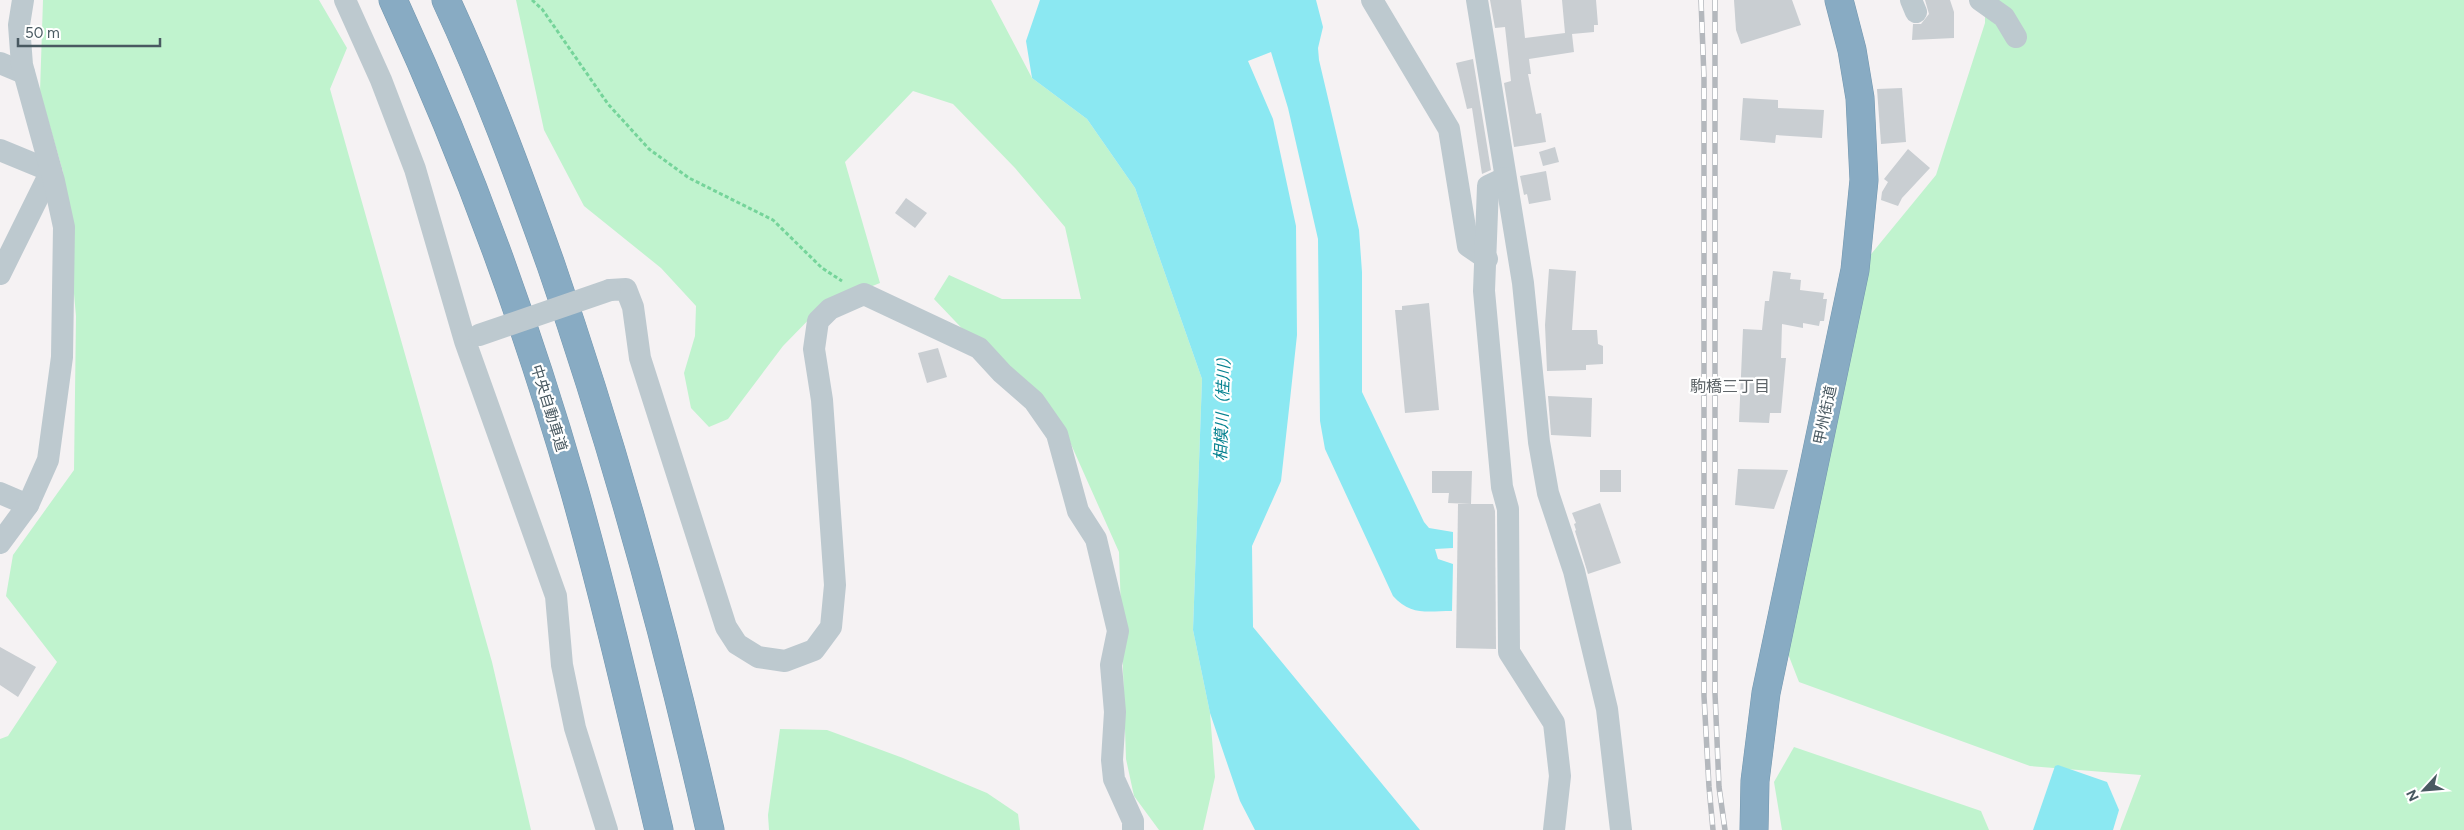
<svg xmlns="http://www.w3.org/2000/svg" width="2464" height="830" viewBox="0 0 2464 830" font-family="Figtree,'Noto Sans JP',sans-serif">
	<style>
		.green { fill: #c0f3ce }
		.water { fill: #8be8f2 }
		.building { fill: #c9ced2 }
		.lines { fill: none; stroke-linecap: round; stroke-linejoin: round }
		.highway-casing { stroke: #7397af; stroke-width: 29 }
		.path { stroke: #75d49a; stroke-width: 3; stroke-dasharray: 4 2.5; stroke-linecap: butt }
		.minor { stroke: #bdc9cf; stroke-width: 22 }
		.highway { stroke: #88abc3; stroke-width: 28 }
		.rail-casing { stroke: #b4b8bd; stroke-width: 5.5 }
		.rail { stroke: #fff; stroke-width: 4; stroke-dasharray: 11; stroke-linecap: butt }
		.minor-bridge { stroke: #bdc9cf; stroke-width: 22 }
		.labels { text-anchor: middle; stroke-width: 4.5; stroke-linejoin: round; paint-order: stroke }
		.street-label { font-size: 15px; fill: #495961; stroke: #fff }
		.neighbourhood-label { font-size: 16px; fill: #5e6468; stroke: #fff }
		.water-label { font-size: 16px; font-style: italic; fill: #068290; stroke: #fff }
	</style>
	<rect width="100%" height="100%" fill="#f5f2f3"/>
	<!-- green -->
	<g class="green">
		<polygon points="43,0 319,0 347,48 330,89 492,662 531,830 0,830 0,739 8,736 57,662 6,596 13,555 74,470 76,316 63,172 40,92"/>
		<polygon points="516,0 991,0 1032,78 1087,119 1135,188 1202,379 1193,630 1210,713 1215,777 1203,830 1159,830 1134,796 1126,759 1119,552 1070,442 934,299 949,275 1002,299 1081,299 1065,227 1015,168 953,104 913,91 845,162 880,283 822,306 783,346 728,419 709,427 691,408 684,373 695,336 696,306 661,268 584,206 544,130"/>
		<polygon points="1985,0 2464,0 2464,830 2120,830 2141,775 2030,766 1799,682 1783,641 1863,264 1936,175 1985,23"/>
		<polygon points="780,729 827,730 903,758 987,793 1018,814 1020,830 769,830 768,815"/>
		<polygon points="1794,747 1981,811 1989,830 1782,830 1774,782"/>
	</g>
	<!-- water -->
	<g class="water">
		<path d="M 1040,0 L 1316,0 L 1323,27 L 1318,48 L 1319,60 L 1359,230 L 1362,272 L 1362,392 L 1424,522 L 1429,528 L 1453,532 L 1453,548 L 1435,549 L 1438,559 L 1453,564 L 1452,611 C 1427,611 1411,616 1393,596 L 1325,449 L 1320,421 L 1318,239 L 1288,108 L 1271,52 L 1248,61 L 1273,119 L 1296,226 L 1297,335 L 1289,409 L 1281,481 L 1252,546 L 1253,627 L 1420,830 L 1255,830 L 1240,801 L 1210,713 L 1193,630 L 1202,379 L 1135,188 L 1087,119 L 1032,78 L 1026,41 Z"/>
		<polygon points="2058,765 2107,782 2119,810 2113,830 2033,830 2055,766"/>
	</g>
	<!-- building -->
	<g class="building">
		<polygon points="1490,0 1521,0 1525,38 1565,33 1562,0 1596,0 1598,25 1594,25 1594,32 1572,34 1574,52 1529,59 1531,74 1528,74 1536,114 1541,113 1546,142 1514,147 1504,83 1511,81 1505,27 1495,28"/>
		<polygon points="1734,0 1792,0 1801,25 1741,44 1736,30"/>
		<polygon points="1925,0 1950,0 1954,12 1954,38 1912,40 1913,24 1921,24 1929,14"/>
		<polygon points="1473,59 1491,170 1482,174 1472,108 1467,109 1456,63"/>
		<polygon points="1902,88 1906,142 1881,144 1877,89"/>
		<polygon points="1743,98 1778,100 1778,108 1824,110 1822,138 1776,135 1775,143 1740,140"/>
		<polygon points="1555,147 1559,162 1543,166 1539,152"/>
		<polygon points="1908,149 1930,168 1902,198 1898,206 1881,200 1882,192 1888,182 1884,179"/>
		<polygon points="1546,171 1551,200 1529,204 1527,194 1524,195 1520,176"/>
		<polygon points="906,198 927,213 915,228 895,213"/>
		<polygon points="1549,269 1576,271 1572,330 1597,330 1598,344 1603,346 1603,364 1586,365 1586,370 1547,371 1545,325"/>
		<polygon points="1773,271 1791,273 1790,279 1801,280 1800,290 1824,293 1823,299 1827,299 1824,321 1820,321 1819,326 1803,323 1803,328 1782,324 1781,358 1786,358 1781,413 1770,413 1769,423 1739,422 1743,329 1762,330 1765,301 1769,301"/>
		<polygon points="1429,303 1439,410 1405,413 1395,310 1402,310 1402,306"/>
		<polygon points="938,348 947,377 927,383 918,353"/>
		<polygon points="1548,396 1592,398 1591,437 1551,435"/>
		<polygon points="1738,469 1788,470 1774,509 1735,505"/>
		<rect x="1600" y="470" width="21" height="22"/>
		<polygon points="1432,471 1472,471 1471,504 1448,503 1449,493 1432,493"/>
		<polygon points="1600,503 1621,563 1588,574 1575,531 1576,530 1574,524 1576,523 1572,513"/>
		<polygon points="1458,504 1493,504 1495,511 1496,649 1456,648"/>
		<polygon points="0,647 36,667 18,697 0,685"/>
	</g>
	<g class="lines">
		<!-- highway casing -->
		<g class="highway-casing">
			<g id="highway">
				<path d="M 393,0 C 466,158 526,322 574,489 C 606,602 632,716 659,830"/>
				<path d="M 446,0 C 486,86 519,175 551,265 C 615,450 667,639 710,830"/>
				<polyline points="1754,830 1755,781 1766,693 1855,270 1864,180 1860,98 1852,50 1839,0"/>
			</g>
		</g>
		<!-- path -->
		<polyline class="path" points="532,0 542,9 608,104 649,149 689,178 773,220 822,268 842,281"/>
		<!-- minor -->
		<g class="minor">
			<polyline points="345,0 381,80 415,169 465,341 556,596 562,665 575,728 607,830"/>
			<polyline points="1372,0 1449,129 1468,246 1487,259"/>
			<polyline points="1477,0 1523,283 1539,442 1548,493 1574,571 1607,709 1621,830"/>
			<polyline points="1911,0 1916,12"/>
			<polyline points="1980,0 2004,17 2016,37"/>
			<polyline points="0,63 24,73"/>
			<polyline points="0,150 51,171 0,274"/>
			<polyline points="1505,178 1488,186 1484,291 1502,487 1508,509 1509,652 1554,723 1560,776 1554,830"/>
			<polyline points="610,290 626,289 633,307 640,358 726,627 737,644 758,657 785,661 814,650 831,627 835,585 822,400 814,349 818,321 830,309 864,294 979,348 1002,373 1034,401 1057,434 1078,511 1096,539 1118,631 1111,665 1115,712 1112,760 1114,779 1133,821 1133,830"/>
			<polyline points="0,493 28,505"/>
			<polyline points="0,543 28,505 48,460 62,357 64,227 54,181 22,65 19,25 23,0"/>
		</g>
		<!-- highway -->
		<use href="#highway" class="highway"/>
		<!-- rail casing -->
		<g class="rail-casing">
			<g id="rail">
				<polyline points="1701,0 1704,78 1704,696 1709,787 1713,830"/>
				<polyline points="1715,0 1715,693 1719,787 1725,830"/>
			</g>
		</g>
		<!-- rail -->
		<use href="#rail" class="rail"/>
		<!-- minor-bridge -->
		<polyline class="minor-bridge" points="479,335 610,290"/>
	</g>
	<g class="labels">
		<!-- street labels -->
		<g class="street-label">
			<text transform="translate(549 408) rotate(73)" y="5">中央自動車道</text>
			<text transform="translate(1825 415) rotate(-78)" y="5">甲州街道</text>
		</g>
		<!-- neighbourhood labels -->
		<g class="neighbourhood-label">
			<text x="1730" y="392">駒橋三丁目</text>
		</g>
		<!-- water labels -->
		<g class="water-label">
			<text transform="translate(1222 405) rotate(-88)" y="6">相模川（桂川）</text>
		</g>
	</g>
	<!-- north arrow -->
	<g transform="translate(2424 790) rotate(244)" stroke="#ffffff" stroke-width="4" paint-order="stroke">
	<path d="M0-4L9 19L0 12L-9 19Z" fill="#495961"/>
	<text y="-8" font-size="14" font-weight="bold" text-anchor="middle" fill="#495961">N</text>
	</g>
	<!-- scale -->
	<path d="M18 38v8h142v-8" fill="none" stroke="#495961" stroke-width="2.5"/>
	<text x="25" y="38" font-size="15" fill="#495961" stroke="#ffffff" stroke-width="4" paint-order="stroke">50 m</text>
</svg>
